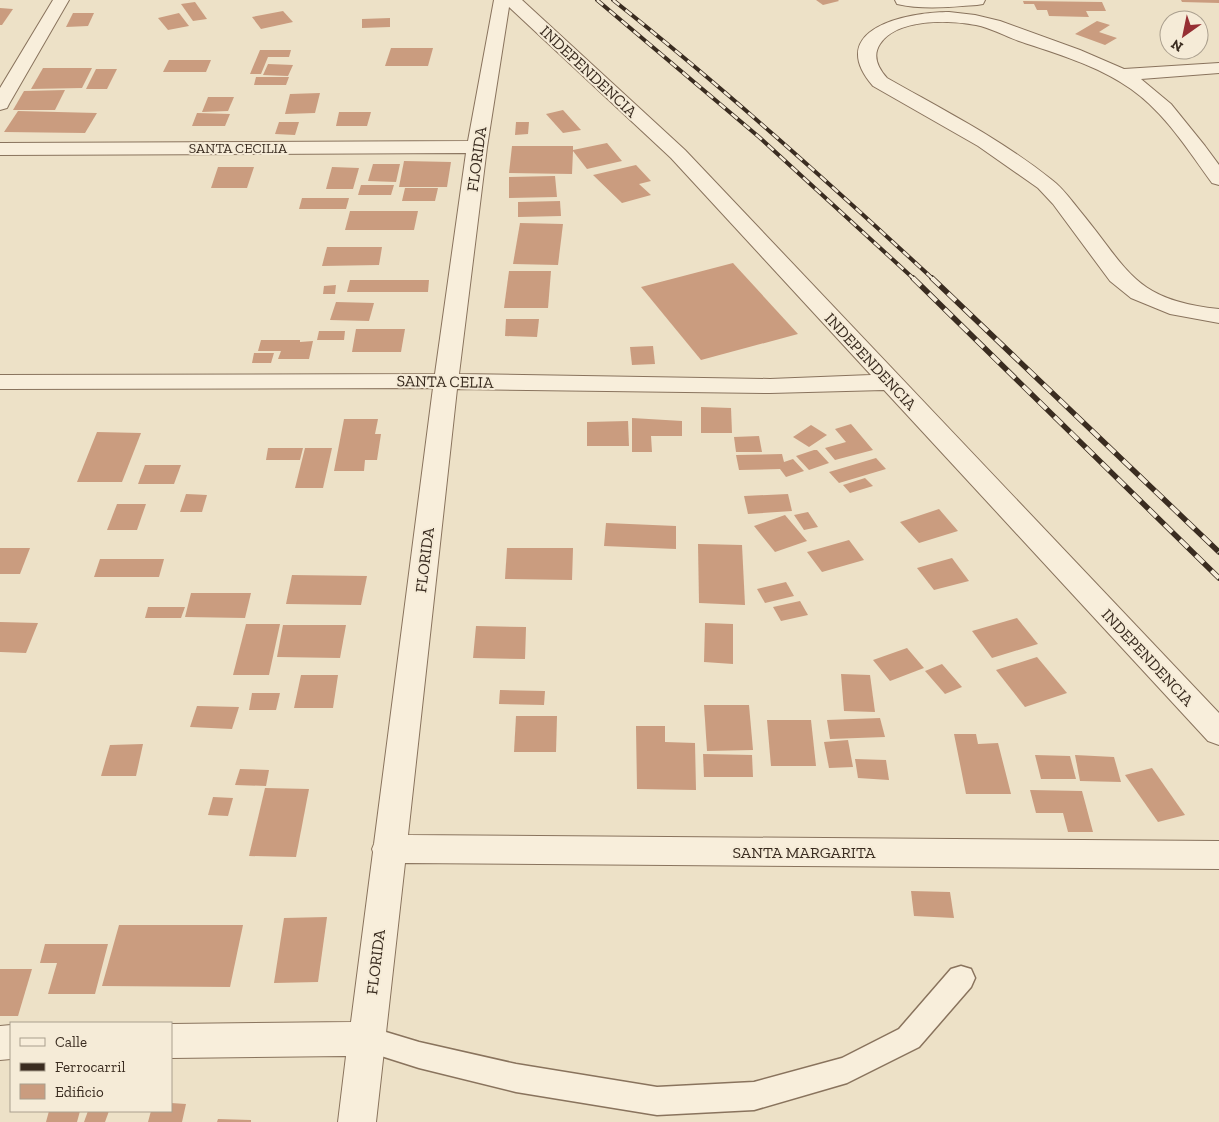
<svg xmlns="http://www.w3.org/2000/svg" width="1219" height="1122" viewBox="0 0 1219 1122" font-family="'Zilla Slab',serif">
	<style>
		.building { fill: #ca9c7f }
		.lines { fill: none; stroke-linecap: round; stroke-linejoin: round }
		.lane-casing { stroke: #89735d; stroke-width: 3 }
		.street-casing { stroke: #89735d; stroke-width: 2 }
		.lane { fill: #f8eedb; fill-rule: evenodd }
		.street { fill: #f8eedb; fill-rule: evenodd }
		.rail-far1-casing { stroke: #3a2c20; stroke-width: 4 }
		.rail-casing { stroke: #3a2c20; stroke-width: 5.5 }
		.rail-far1 { stroke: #f5ebd7; stroke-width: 2.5; stroke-dasharray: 8; stroke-linecap: butt }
		.rail { stroke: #f5ebd7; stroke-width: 4; stroke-dasharray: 11; stroke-linecap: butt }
		.labels { text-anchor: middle; stroke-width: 4; stroke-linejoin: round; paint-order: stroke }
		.far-street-label { font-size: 14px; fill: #3a2c20; stroke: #f5ebd7 }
		.street-label { font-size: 16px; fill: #3a2c20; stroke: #f5ebd7 }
	</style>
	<rect width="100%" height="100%" fill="#ede1c7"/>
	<!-- building -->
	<g class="building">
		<polygon points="816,0 838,0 839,1 823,5"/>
		<polygon points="1181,0 1219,0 1219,3 1182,2"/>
		<polygon points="1023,1 1102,2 1106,11 1086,11 1089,17 1049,16 1047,10 1037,10 1034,4 1024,4"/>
		<polygon points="195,2 207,19 193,21 181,4"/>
		<polygon points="0,8 13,9 2,25 0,25"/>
		<polygon points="283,11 293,22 261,29 252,17"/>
		<polygon points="73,13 94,13 88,26 66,27"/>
		<polygon points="179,13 189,26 168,30 158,18"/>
		<polygon points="390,18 390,27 362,28 362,19"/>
		<polygon points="1097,21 1110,25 1099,32 1117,38 1105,45 1075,34"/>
		<polygon points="391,48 433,48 428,66 385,66"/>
		<polygon points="260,50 291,50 289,57 268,57 261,74 250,74"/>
		<polygon points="169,60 211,60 206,72 163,72"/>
		<polygon points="268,64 293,65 288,76 263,75"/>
		<polygon points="43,68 92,68 82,88 31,89"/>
		<polygon points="96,69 117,69 107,89 86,89"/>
		<polygon points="256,77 289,77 286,85 254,85"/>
		<polygon points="65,90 55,110 13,110 24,91"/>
		<polygon points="320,93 315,113 285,114 290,94"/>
		<polygon points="208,97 234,97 228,111 202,112"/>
		<polygon points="563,110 581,130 563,133 546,114"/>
		<polygon points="18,111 97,113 85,133 4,132"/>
		<polygon points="339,112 371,112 367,126 336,126"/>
		<polygon points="197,113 230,114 225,126 192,126"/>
		<polygon points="279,122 299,122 295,135 275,134"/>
		<polygon points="516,122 529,122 528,134 515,135"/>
		<polygon points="607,143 622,161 587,169 573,151 572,174 509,173 512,146 573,146 573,150"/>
		<polygon points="404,161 451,162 447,187 399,187"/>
		<polygon points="373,164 400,164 396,182 368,181"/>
		<polygon points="636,165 651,181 639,184 651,195 622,203 593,175"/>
		<polygon points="218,167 254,167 247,188 211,188"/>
		<polygon points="332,167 359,168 353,189 326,189"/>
		<polygon points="555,176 557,197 509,198 509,177"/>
		<polygon points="361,185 394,185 391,195 358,195"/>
		<polygon points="405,188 438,188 435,201 402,201"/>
		<polygon points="302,198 349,198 346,209 299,209"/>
		<polygon points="560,201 561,216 518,217 518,202"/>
		<polygon points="350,211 418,211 414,230 345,230"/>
		<polygon points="520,223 563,224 558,265 513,264"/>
		<polygon points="327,247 382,247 379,265 322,266"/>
		<polygon points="733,263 798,334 701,360 641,287"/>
		<polygon points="509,271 551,271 548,308 504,308"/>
		<polygon points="350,280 429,280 428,292 347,292"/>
		<polygon points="336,285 335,294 323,294 324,286"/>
		<polygon points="336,302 374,303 369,321 330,320"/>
		<polygon points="506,319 539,319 537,337 505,336"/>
		<polygon points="356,329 405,329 401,352 352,352"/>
		<polygon points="319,331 345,331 344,340 317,340"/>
		<polygon points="261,340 300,340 300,342 313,341 309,359 278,359 281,351 258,351"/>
		<polygon points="653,346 655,364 632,365 630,347"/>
		<polygon points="254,353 274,353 271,363 252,363"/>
		<polygon points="701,407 731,408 732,433 701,433"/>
		<polygon points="632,418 682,421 682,436 651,436 652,452 632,452"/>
		<polygon points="344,419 378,419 375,434 381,434 377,460 365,460 364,471 334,471"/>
		<polygon points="628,421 629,446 587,446 587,422"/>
		<polygon points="851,424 873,450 835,460 825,448 846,442 835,429"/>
		<polygon points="811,425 827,435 809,447 793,437"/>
		<polygon points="97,432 141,433 122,482 77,482"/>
		<polygon points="759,436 762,452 736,452 734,437"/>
		<polygon points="268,448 303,448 300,460 266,460"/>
		<polygon points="305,448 332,448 323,488 295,488"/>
		<polygon points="814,450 817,450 829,463 809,470 796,456"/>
		<polygon points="782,454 784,462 793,459 804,471 786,477 780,469 739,470 736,455"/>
		<polygon points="876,458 886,469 839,483 829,472"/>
		<polygon points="145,465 181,465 174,484 138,484"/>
		<polygon points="865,478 873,486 850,493 843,485"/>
		<polygon points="186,494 207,495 202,512 180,512"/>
		<polygon points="788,494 792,511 748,514 744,496"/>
		<polygon points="117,504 146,504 137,530 107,530"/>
		<polygon points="939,509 958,531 919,543 900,522"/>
		<polygon points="808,512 818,527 804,530 794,515"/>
		<polygon points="785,515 807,541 775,552 754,526"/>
		<polygon points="606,523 676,526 676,549 604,546"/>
		<polygon points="849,540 864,560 822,572 807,552"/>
		<polygon points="698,544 742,545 745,605 699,603"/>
		<polygon points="0,548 30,548 20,574 0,574"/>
		<polygon points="507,548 573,548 572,580 505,579"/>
		<polygon points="952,558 969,581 934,590 917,568"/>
		<polygon points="100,559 164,559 159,577 94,577"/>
		<polygon points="292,575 367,576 361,605 286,604"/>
		<polygon points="786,582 794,596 765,603 757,589"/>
		<polygon points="191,593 251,593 245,618 185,617"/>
		<polygon points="800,601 808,615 781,621 773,607"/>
		<polygon points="148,607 185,607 181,618 145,618"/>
		<polygon points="1017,618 1038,644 992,658 972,631"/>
		<polygon points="0,622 38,623 26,653 0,652"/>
		<polygon points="705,623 733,624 733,664 704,662"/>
		<polygon points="246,624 280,624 269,675 233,675"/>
		<polygon points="283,625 346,625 340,658 277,657"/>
		<polygon points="476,626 526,627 525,659 473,658"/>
		<polygon points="907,648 924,668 890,681 873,660"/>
		<polygon points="1037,657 1067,693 1025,707 996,670"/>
		<polygon points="942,664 962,687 945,694 925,671"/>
		<polygon points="841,674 870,675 875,712 844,711"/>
		<polygon points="301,675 338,675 333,708 294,708"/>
		<polygon points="500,690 545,691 544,705 499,704"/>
		<polygon points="252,693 280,693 276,710 249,710"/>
		<polygon points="704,705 749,705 753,750 707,751"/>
		<polygon points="197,706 239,707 232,729 190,727"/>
		<polygon points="516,716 557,716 556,752 514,752"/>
		<polygon points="880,718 885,737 830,739 827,720"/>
		<polygon points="767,720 811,720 816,766 771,766"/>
		<polygon points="636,726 665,726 665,742 695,743 696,790 637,789"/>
		<polygon points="954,734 976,734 978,744 998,743 1011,794 966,794"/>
		<polygon points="848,740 853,767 829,768 824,742"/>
		<polygon points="143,744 136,776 101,776 110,745"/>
		<polygon points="703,754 752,755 753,777 704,777"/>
		<polygon points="1035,755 1070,756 1076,779 1041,779"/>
		<polygon points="1075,755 1114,757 1121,782 1080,781"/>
		<polygon points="855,759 886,760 889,780 858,778"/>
		<polygon points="1152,768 1185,815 1158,822 1125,775"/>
		<polygon points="240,769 269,770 266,786 235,785"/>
		<polygon points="265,788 309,789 296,857 249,856"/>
		<polygon points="1030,790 1082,791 1093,832 1068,832 1063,813 1036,813"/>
		<polygon points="213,797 233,798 228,816 208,815"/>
		<polygon points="911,891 950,892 954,918 914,916"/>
		<polygon points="327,917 318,982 274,983 284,918"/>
		<polygon points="119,925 243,925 230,987 102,986"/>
		<polygon points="45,944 108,944 95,994 48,994 57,963 40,963"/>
		<polygon points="0,969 32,969 18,1016 0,1016"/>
		<polygon points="171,1103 186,1104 182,1122 148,1122 151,1111 171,1111"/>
		<polygon points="49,1111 80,1111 77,1122 46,1122"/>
		<polygon points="88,1111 109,1111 105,1122 84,1122"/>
		<polygon points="218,1119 251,1120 251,1122 217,1122"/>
	</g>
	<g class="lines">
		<!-- lane casing -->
		<g class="lane-casing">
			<polygon id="lane" points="961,966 971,969 975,978 971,987 919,1047 847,1083 754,1110 657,1115 516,1092 419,1068 356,1048 352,1039 356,1030 366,1026 419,1042 516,1064 657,1087 754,1082 842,1058 899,1029 951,969"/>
		</g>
		<!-- street casing -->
		<g class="street-casing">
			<g id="street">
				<polygon points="53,0 69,0 9,104 7,108 0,110 0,88"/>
				<path d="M 494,0 L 522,0 L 685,150 L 1219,713 L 1219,745 L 1208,741 L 884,390 L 770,393 L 457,389 L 408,835 L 1219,841 L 1219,869 L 405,863 L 376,1122 L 338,1122 L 346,1056 L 171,1058 L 171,1024 L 351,1022 L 373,852 L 372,849 L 374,844 L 433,388 L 0,389 L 0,375 L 435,374 L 466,153 L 0,155 L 0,143 L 468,141 ZM 509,7 L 671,158 L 871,375 L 770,379 L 459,374 L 487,147 Z"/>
				<path d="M 895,0 L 985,0 L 983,4 L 977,5 C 950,7 923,10 897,4 Z"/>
				<path d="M 949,12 L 975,15 L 1000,21 L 1080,50 L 1124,69 L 1219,63 L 1219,73 L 1141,79 L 1171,104 L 1205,146 L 1219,165 L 1219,185 L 1212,183 C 1188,150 1165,113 1131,89 C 1097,65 1057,54 1019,41 C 1005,36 991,28 976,25 C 949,20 897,18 880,44 C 872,56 878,68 887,78 C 943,110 1001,139 1052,180 C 1063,188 1071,200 1080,211 C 1129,270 1133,300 1219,309 L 1219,323 L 1170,314 L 1131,298 L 1110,281 L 1053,204 L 1038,188 L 978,146 L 873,86 C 824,29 907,12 949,12 Z"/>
				<polygon points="11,1025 11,1059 0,1060 0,1026"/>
			</g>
		</g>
		<!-- lane -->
		<use href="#lane" class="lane"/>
		<!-- street -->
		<use href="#street" class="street"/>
		<!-- rail-far1 casing -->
		<g class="rail-far1-casing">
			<g id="rail-far1">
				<polyline points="597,0 759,137 914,279"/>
				<path d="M 613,0 C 724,88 829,183 933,279"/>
			</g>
		</g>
		<!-- rail casing -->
		<g class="rail-casing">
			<g id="rail">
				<polyline points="913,278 1219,578"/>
				<polyline points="932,278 1219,552"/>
			</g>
		</g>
		<!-- rail-far1 -->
		<use href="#rail-far1" class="rail-far1"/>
		<!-- rail -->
		<use href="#rail" class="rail"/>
	</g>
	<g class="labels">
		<!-- far-street labels -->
		<g class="far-street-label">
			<text x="238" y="153">SANTA CECILIA</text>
		</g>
		<!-- street labels -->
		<g class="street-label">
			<text transform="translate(589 71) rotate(43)" y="6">INDEPENDENCIA</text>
			<text transform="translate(476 159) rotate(-82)" y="6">FLORIDA</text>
			<text transform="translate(871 361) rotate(47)" y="6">INDEPENDENCIA</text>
			<text transform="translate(445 381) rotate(1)" y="6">SANTA CELIA</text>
			<text transform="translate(424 560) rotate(-83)" y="6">FLORIDA</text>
			<text transform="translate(1148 657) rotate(47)" y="6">INDEPENDENCIA</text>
			<text x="804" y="858">SANTA MARGARITA</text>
			<text transform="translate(375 962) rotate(-83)" y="6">FLORIDA</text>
		</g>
	</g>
	<!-- legend -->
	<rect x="10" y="1022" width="162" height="90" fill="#f5ebd7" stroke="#aa9f8e"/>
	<rect x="20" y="1038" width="25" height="8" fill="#f8eedb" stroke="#aa9f8e"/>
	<text x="55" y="1047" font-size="15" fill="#3a2c20">Calle</text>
	<rect x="20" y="1063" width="25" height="8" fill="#3a2c20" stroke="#aa9f8e"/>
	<text x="55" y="1072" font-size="15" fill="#3a2c20">Ferrocarril</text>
	<rect x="20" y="1084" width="25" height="15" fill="#ca9c7f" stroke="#aa9f8e"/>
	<text x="55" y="1097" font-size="15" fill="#3a2c20">Edificio</text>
	<!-- north arrow -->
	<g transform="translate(1184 35) rotate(213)"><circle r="24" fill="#f5ebd7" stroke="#aa9f8e"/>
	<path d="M0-4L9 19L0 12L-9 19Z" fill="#962f33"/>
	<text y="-8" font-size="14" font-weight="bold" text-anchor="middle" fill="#3a2c20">N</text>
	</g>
</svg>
